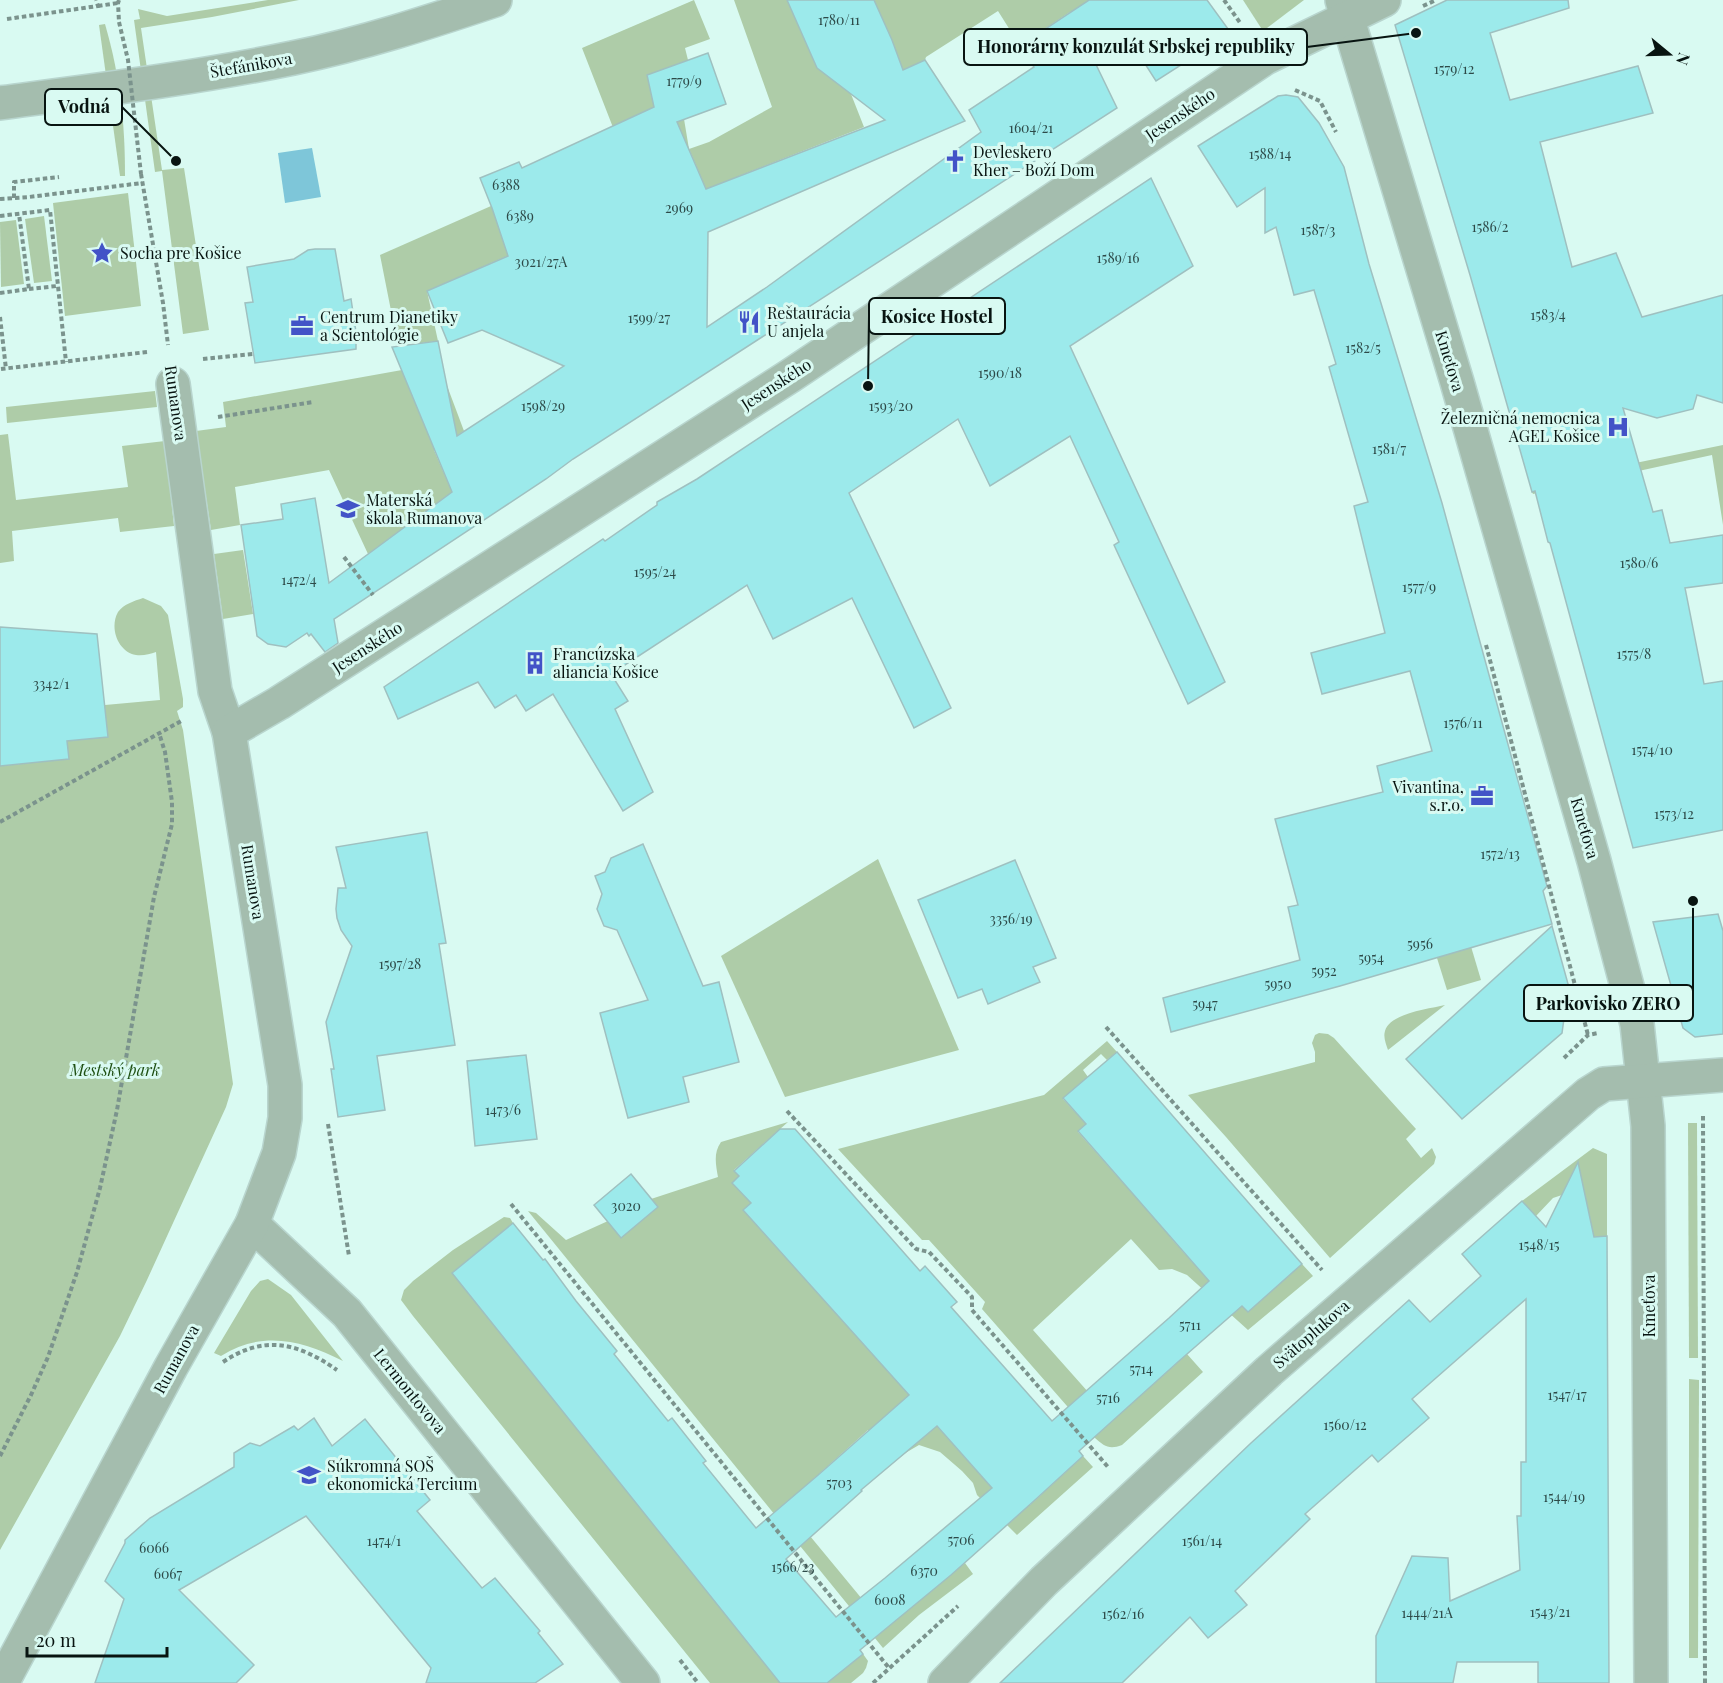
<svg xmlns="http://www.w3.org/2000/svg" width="1723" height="1683" viewBox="0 0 1723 1683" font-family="'Playfair Display',serif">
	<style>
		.green { fill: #aecca8 }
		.water { fill: #7ec6d9 }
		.building { fill: #9ceaeb; stroke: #9fc0c0; stroke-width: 1.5; fill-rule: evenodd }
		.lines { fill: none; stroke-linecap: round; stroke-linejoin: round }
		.pedestrian-casing { stroke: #b8d5ce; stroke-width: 36 }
		.minor-casing { stroke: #b8d5ce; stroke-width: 36 }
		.tertiary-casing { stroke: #b8d5ce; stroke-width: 36 }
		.path { stroke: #7b938d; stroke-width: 4; stroke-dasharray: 4.5 3; stroke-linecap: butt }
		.pedestrian { stroke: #a4bdae; stroke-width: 33 }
		.minor { stroke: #a4bdae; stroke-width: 33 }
		.tertiary { stroke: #a4bdae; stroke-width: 33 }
		.path-bridge { stroke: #7b938d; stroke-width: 4; stroke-dasharray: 4.5 3; stroke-linecap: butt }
		.labels { text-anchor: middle; stroke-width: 6; stroke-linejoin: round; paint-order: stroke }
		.number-label { font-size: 14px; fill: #2d4a48 }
		.street-label { font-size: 16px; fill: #081411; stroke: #d9faf2 }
		.poi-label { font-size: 16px; fill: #081411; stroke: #d9faf2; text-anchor: start }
		.park-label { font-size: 16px; font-style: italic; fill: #1e5012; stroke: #d9faf2 }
		.leader { fill: none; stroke: #081411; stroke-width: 2 }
		.callout-dot { fill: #081411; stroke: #d9faf2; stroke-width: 2 }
		.callout { fill: #d9faf2; stroke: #081411; stroke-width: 2 }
		.callout-label { font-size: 18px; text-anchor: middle; font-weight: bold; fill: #081411 }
	</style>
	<rect width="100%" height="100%" fill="#d9faf2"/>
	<!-- green -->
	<g class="green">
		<polygon points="268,0 299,0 212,17 141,28 162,170 184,168 209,330 183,334 162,171 155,172 134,20 140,19 138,9 167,16"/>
		<polygon points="694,0 710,39 685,48 688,60 652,76 649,83 654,94 684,119 689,149 709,142 772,107 734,0 787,0 817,68 849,89 864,127 739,176 707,191 689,149 630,171 582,48"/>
		<polygon points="874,0 1125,0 1070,12 1031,38 1031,42 1022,49 998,11 926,57 925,60 903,70 892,40"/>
		<polygon points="1243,0 1304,0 1263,31"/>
		<path d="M 105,24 C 120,76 125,121 125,176 L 120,176 L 99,25 Z"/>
		<polygon points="128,193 141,306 65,316 53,203"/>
		<polygon points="491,206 514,253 427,291 438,341 398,346 380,255"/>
		<polygon points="44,216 52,281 34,283 25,219"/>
		<polygon points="16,220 24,284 1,287 0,222"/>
		<polygon points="402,370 446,383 464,431 434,450 452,492 368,554 329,470 235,487 240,525 211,530 196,431 226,427 223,402"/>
		<polygon points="155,391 157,407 7,423 6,407"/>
		<polygon points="8,434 16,500 128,487 122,446 165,441 174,526 120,532 118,518 12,531 14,561 0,563 0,435"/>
		<polygon points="1723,445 1723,525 1712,455 1533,494 1532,492 1575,481 1577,475"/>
		<polygon points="243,550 253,614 223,619 214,554"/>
		<path d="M 143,598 L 161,606 L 168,615 L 183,699 L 183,707 L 177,711 L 183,730 L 233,1084 L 226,1107 L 147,1280 L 120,1336 L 0,1550 L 0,766 L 68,759 L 67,741 L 105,705 L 160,700 L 156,652 C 150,654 143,656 136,655 C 118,652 109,628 118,612 C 124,604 134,601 143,598 Z"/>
		<polygon points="878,859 959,1050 785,1097 721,956"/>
		<polygon points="1461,913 1481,980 1447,990 1437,958"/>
		<path d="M 1445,1005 L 1388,1050 C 1386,1044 1383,1037 1385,1031 C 1390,1013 1429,1009 1445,1005 Z"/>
		<polygon points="1319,1033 1328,1034 1334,1038 1416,1129 1406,1139 1421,1158 1432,1148 1436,1157 1434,1164 1330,1258 1226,1137 1188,1095 1315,1062 1315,1052 1312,1043 1315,1035"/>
		<path d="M 1107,1041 L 1117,1052 L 1107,1060 L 1101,1054 L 1083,1070 L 1088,1077 L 1063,1099 L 1086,1124 L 1078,1132 L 1125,1185 L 1177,1230 L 1170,1237 L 1217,1290 L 1224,1284 L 1248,1312 L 1302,1264 L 1313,1276 L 1248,1330 L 1187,1275 L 1172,1269 L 1159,1270 L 1131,1239 L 1033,1330 L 1113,1420 L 1187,1354 L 1203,1372 L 1122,1445 C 1109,1450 1104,1446 1095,1438 L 982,1309 L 985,1302 L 929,1240 L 922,1240 L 838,1149 L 1044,1095 Z"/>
		<path d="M 788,1122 L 734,1170 L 739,1176 L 733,1183 L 751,1203 L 744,1210 L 993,1489 L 1023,1499 L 1030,1505 L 1083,1456 L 1093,1467 L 1017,1535 L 977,1495 L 973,1483 L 962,1471 L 940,1452 L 919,1445 L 907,1452 L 895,1461 L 868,1430 L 800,1491 L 810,1536 L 886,1628 L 965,1563 L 973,1574 L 919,1615 L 883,1648 L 528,1211 L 536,1213 L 566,1240 L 608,1221 L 622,1237 L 657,1207 L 651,1199 L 718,1177 C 716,1165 713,1153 721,1142 Z"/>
		<polygon points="1688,1123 1697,1123 1698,1358 1689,1358"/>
		<polygon points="1593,1148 1607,1154 1607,1236 1592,1237 1562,1195 1553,1198 1536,1216 1522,1201"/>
		<polygon points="504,1217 510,1218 513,1223 452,1273 780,1683 710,1683 413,1316 401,1300 404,1290 413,1281 453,1250"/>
		<path d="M 268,1279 L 291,1295 L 343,1361 C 302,1340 262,1330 221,1356 L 214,1353 L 251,1291 L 260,1281 Z"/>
		<polygon points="1689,1379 1699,1380 1698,1658 1689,1658"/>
		<polygon points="863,1654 868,1661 866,1668 863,1673 851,1683 827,1683"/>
	</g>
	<!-- water -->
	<polygon class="water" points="312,148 321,197 285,203 278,153"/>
	<!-- building -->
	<g class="building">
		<polygon points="787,0 874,0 892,40 903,70 925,60 965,121 708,232 707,327 767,287 981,132 969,110 1034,67 1022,49 1032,42 1030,39 1089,0 1207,0 1231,33 1156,81 1124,31 1089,50 1117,108 573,459 546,479 334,619 338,643 325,652 311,634 309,636 307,633 286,647 268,644 257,636 241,525 283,519 281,504 315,498 329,583 452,492 392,347 438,341 457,436 564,366 482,330 448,343 427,291 508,256 492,208 480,178 519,162 522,168 654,107 647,75 708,53 726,104 677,122 706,189 885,120 817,68"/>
		<polygon points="1447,0 1568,0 1569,8 1490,33 1510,100 1638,66 1653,113 1540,142 1572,267 1616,253 1642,317 1723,295 1723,403 1697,395 1693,409 1657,418 1623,408 1653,512 1662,510 1670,543 1723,535 1723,583 1685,588 1704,684 1723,681 1723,830 1633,848 1550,543 1548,542 1535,491 1532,492 1470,275 1395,25"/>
		<polygon points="1286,95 1298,97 1319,123 1344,167 1369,264 1442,503 1512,759 1547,886 1543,891 1552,924 1340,986 1171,1032 1163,998 1300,960 1288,907 1298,905 1275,819 1383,792 1377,766 1432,751 1410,671 1322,694 1311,653 1385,633 1354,506 1368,502 1329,367 1336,364 1314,290 1294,295 1276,227 1265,233 1265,188 1237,207 1198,146 1278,96"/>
		<polygon points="1151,178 1193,266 1070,346 1225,682 1188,704 1114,545 1119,542 1070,436 990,486 958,419 849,493 951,708 914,728 852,598 773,639 747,585 611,674 628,701 615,709 653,792 623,811 553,694 526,711 516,695 495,708 478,682 398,719 384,687 603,539 605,541 657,505 657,502 697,479"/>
		<polygon points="315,249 335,249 344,301 351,299 356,332 356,349 255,363 245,303 253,302 247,267 294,259 308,250"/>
		<polygon points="0,627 97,634 108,737 67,741 69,759 0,766"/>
		<polygon points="427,832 446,943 439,944 455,1045 377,1056 385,1110 338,1117 331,1069 334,1069 326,1022 352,946 341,930 337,918 336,909 338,888 346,888 336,847"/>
		<polygon points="643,844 703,986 719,982 739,1062 683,1077 689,1102 628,1118 600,1013 648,1000 617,930 604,926 597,909 602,894 595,876 605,872 611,858"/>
		<polygon points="1015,860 1056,958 1033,967 1040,982 988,1004 982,989 958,998 918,900"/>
		<polygon points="1718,914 1723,931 1723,1034 1695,1037 1683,1028 1653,922"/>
		<polygon points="1552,926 1573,1002 1566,1004 1562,1033 1462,1119 1406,1059"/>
		<path d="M 1117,1052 L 1302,1264 L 1248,1312 L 1242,1306 L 1179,1361 L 1079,1451 L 1083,1456 L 1035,1500 L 951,1575 L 860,1650 L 863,1654 L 827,1683 L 780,1683 L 452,1273 L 513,1223 L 543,1260 L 545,1259 L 576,1301 L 617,1351 L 614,1354 L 668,1421 L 672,1418 L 706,1461 L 703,1463 L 756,1528 L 817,1476 L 909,1395 L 743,1210 L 751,1203 L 732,1183 L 739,1176 L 734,1171 L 780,1129 L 795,1129 L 920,1271 L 925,1266 L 957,1302 L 951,1307 L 1052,1421 L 1169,1318 L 1209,1281 L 1078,1131 L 1086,1124 L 1063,1098 ZM 937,1426 L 992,1488 L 885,1578 L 836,1617 L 786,1559 L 862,1491 L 861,1490 Z"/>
		<polygon points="526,1055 537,1139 475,1146 467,1061"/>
		<polygon points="1578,1162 1594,1237 1607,1236 1609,1683 1538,1683 1538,1662 1457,1662 1453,1683 1376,1683 1376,1636 1412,1556 1448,1558 1450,1601 1520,1570 1517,1516 1521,1516 1521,1462 1526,1462 1526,1299 1412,1399 1429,1418 1378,1462 1372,1455 1305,1514 1310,1519 1235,1591 1247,1605 1208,1638 1190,1617 1122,1683 1000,1683 1251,1443 1409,1300 1430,1322 1481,1276 1462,1254 1522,1201 1546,1227"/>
		<polygon points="631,1174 658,1207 621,1238 594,1205"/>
		<polygon points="314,1418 332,1446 365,1419 430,1500 417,1511 482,1588 495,1578 540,1631 538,1633 563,1664 535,1683 426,1683 431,1668 306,1516 179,1590 254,1665 236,1683 95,1683 124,1599 105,1581 125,1543 125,1540 150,1518 234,1467 234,1453 250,1443 260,1446 294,1426 298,1430"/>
	</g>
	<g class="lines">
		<!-- pedestrian casing -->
		<g class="pedestrian-casing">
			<polyline id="pedestrian" points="173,384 215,691 229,732"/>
		</g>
		<!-- minor casing -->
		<g class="minor-casing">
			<g id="minor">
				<polyline points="1342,0 1457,382 1594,861 1637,1024 1648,1126 1651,1683"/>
				<polyline points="252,1224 347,1313 643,1683"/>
				<polyline points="2,1683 171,1367 252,1224 279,1153 285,1118 285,1085 229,732 279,703 790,376 1265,58 1384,0"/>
				<polyline points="945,1683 1044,1581 1269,1371 1588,1094 1604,1084 1723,1075"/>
			</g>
		</g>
		<!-- tertiary casing -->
		<g class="tertiary-casing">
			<path id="tertiary" d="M 0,103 C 98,90 196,78 293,58 C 362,44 429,22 495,0"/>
		</g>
		<!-- path -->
		<g class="path">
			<polyline points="119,0 118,3 119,22"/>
			<polyline points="1224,0 1241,24"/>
			<polyline points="98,6 118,3"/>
			<polyline points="1423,6 1436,0"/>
			<polyline points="7,19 98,6 96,0"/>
			<polyline points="1295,90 1320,101 1336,132"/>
			<polyline points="141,174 163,303 168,345"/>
			<polyline points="14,198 14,182 59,177"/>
			<polyline points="0,199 29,197 142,183"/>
			<polyline points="0,216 50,210 66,362"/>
			<polyline points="29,289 57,286"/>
			<polyline points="0,293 29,289 19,214"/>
			<polyline points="0,317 6,369"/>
			<polyline points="203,359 253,354"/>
			<polyline points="1,369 147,352"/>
			<polyline points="218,417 313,402"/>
			<polyline points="344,557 373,595"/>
			<polyline points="1486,645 1588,1035"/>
			<polyline points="0,822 183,720"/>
			<polyline points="1106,1027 1322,1270"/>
			<polyline points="1564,1058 1588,1035 1598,1033"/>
			<polyline points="787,1111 916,1249 929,1252 972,1297 972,1310 1108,1467"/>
			<polyline points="1703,1116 1705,1683"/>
			<polyline points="328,1124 349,1256"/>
			<polyline points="511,1204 889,1668"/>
			<path d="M 223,1362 C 265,1334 298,1343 337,1370"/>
			<polyline points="0,1456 31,1395 48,1357 77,1272 100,1188 117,1110 154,897 172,824 172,802 165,752 159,733"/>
			<polyline points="680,1660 698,1683"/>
			<polyline points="873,1683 958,1606"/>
		</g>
		<!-- pedestrian -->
		<use href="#pedestrian" class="pedestrian"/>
		<!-- minor -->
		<use href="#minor" class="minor"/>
		<!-- tertiary -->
		<use href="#tertiary" class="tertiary"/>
		<!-- path-bridge -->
		<polyline class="path-bridge" points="119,22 128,60 141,174"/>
	</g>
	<!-- icons -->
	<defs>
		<g id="church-bare" transform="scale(1.8)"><path d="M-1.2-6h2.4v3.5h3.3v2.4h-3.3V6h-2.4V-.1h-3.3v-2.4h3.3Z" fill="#4253c7" stroke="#d9faf2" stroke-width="2.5" paint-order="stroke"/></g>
		<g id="sight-bare" transform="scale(1.8)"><path d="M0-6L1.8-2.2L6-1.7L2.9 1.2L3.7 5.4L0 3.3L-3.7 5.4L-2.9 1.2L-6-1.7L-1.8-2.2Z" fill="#4253c7" stroke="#d9faf2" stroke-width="2.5" paint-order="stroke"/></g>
		<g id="restaurant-bare" transform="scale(1.8)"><path d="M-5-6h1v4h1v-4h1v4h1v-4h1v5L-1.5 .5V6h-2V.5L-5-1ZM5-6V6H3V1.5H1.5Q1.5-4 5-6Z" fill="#4253c7" stroke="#d9faf2" stroke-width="2.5" paint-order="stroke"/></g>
		<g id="office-bare" transform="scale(1.8)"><path d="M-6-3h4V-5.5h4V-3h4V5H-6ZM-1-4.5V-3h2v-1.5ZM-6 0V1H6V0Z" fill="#4253c7" stroke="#d9faf2" stroke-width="2.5" paint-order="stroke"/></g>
		<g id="hospital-bare" transform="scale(1.8)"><path d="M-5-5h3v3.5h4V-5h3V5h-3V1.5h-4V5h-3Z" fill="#4253c7" stroke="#d9faf2" stroke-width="2.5" paint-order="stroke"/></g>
		<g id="school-bare" transform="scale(1.8)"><path d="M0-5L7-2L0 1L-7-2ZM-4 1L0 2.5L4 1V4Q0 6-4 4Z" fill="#4253c7" stroke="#d9faf2" stroke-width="2.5" paint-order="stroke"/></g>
		<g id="building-bare" transform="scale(1.8)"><path d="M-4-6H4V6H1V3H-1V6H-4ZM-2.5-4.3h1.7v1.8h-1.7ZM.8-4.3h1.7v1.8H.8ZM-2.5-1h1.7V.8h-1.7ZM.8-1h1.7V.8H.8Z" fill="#4253c7" stroke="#d9faf2" stroke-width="2.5" paint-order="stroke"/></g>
	</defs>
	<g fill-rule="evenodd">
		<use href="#church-bare" x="955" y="161"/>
		<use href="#sight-bare" x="102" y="253"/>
		<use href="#restaurant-bare" x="749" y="322"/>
		<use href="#office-bare" x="302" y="326"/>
		<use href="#hospital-bare" x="1618" y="427"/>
		<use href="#school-bare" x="348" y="509"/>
		<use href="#building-bare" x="535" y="663"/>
		<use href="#office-bare" x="1482" y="796"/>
		<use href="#school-bare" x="309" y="1475"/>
	</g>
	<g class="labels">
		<!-- number labels -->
		<g class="number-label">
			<text x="839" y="25">1780/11</text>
			<text x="1454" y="74">1579/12</text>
			<text x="684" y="86">1779/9</text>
			<text x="1031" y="133">1604/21</text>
			<text x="1270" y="159">1588/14</text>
			<text x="506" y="190">6388</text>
			<text x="679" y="213">2969</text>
			<text x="520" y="221">6389</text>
			<text x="1490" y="232">1586/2</text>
			<text x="1318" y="235">1587/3</text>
			<text x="1118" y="263">1589/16</text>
			<text x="541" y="267">3021/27A</text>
			<text x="1548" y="320">1583/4</text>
			<text x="649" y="323">1599/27</text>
			<text x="1363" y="353">1582/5</text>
			<text x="1000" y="378">1590/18</text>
			<text x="543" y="411">1598/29</text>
			<text x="891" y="411">1593/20</text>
			<text x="1389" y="454">1581/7</text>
			<text x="1639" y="568">1580/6</text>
			<text x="655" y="577">1595/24</text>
			<text x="299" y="585">1472/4</text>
			<text x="1419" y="592">1577/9</text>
			<text x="1634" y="659">1575/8</text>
			<text x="51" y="689">3342/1</text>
			<text x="1463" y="728">1576/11</text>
			<text x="1652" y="755">1574/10</text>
			<text x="1674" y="819">1573/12</text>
			<text x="1500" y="859">1572/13</text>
			<text x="1011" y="924">3356/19</text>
			<text x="1420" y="949">5956</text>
			<text x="1371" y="963">5954</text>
			<text x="400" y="969">1597/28</text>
			<text x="1324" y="976">5952</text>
			<text x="1278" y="989">5950</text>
			<text x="1205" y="1009">5947</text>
			<text x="503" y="1115">1473/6</text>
			<text x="626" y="1211">3020</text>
			<text x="1539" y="1250">1548/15</text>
			<text x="1190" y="1330">5711</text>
			<text x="1141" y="1374">5714</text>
			<text x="1567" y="1400">1547/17</text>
			<text x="1108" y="1403">5716</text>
			<text x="1345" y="1430">1560/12</text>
			<text x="839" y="1488">5703</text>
			<text x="1564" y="1502">1544/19</text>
			<text x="961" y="1545">5706</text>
			<text x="384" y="1546">1474/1</text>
			<text x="1202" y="1546">1561/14</text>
			<text x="154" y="1553">6066</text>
			<text x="793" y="1572">1566/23</text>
			<text x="924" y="1576">6370</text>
			<text x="168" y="1579">6067</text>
			<text x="890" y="1605">6008</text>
			<text x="1550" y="1617">1543/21</text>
			<text x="1427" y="1618">1444/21A</text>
			<text x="1123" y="1619">1562/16</text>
		</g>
		<!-- street labels -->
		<g class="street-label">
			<text transform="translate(251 65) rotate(-10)" y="6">Štefánikova</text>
			<text transform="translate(1180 114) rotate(-34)" y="6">Jesenského</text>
			<text transform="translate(1450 361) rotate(73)" y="6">Kmeťova</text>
			<text transform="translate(776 384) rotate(-33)" y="6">Jesenského</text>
			<text transform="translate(176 403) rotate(82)" y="6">Rumanova</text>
			<text transform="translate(367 647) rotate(-33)" y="6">Jesenského</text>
			<text transform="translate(1585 828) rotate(74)" y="6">Kmeťova</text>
			<text transform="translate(253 882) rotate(81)" y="6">Rumanova</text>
			<text transform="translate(1649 1306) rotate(-90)" y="6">Kmeťova</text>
			<text transform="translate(1311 1334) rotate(-41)" y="6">Svätoplukova</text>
			<text transform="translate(176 1359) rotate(-61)" y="6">Rumanova</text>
			<text transform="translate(410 1391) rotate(51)" y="6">Lermontovova</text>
		</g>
		<!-- poi labels -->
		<g class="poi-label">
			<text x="973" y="158">Devleskero<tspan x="973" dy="18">Kher – Boží Dom</tspan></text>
			<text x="120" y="259">Socha pre Košice</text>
			<text x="767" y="319">Reštaurácia<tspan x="767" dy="18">U anjela</tspan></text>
			<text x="320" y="323">Centrum Dianetiky<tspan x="320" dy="18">a Scientológie</tspan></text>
			<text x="1600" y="424" text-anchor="end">Železničná nemocnica<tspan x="1600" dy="18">AGEL Košice</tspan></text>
			<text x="366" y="506">Materská<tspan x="366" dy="18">škola Rumanova</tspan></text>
			<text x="553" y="660">Francúzska<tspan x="553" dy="18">aliancia Košice</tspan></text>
			<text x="1464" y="793" text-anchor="end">Vivantina,<tspan x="1464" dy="18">s.r.o.</tspan></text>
			<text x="327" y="1472">Súkromná SOŠ<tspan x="327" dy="18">ekonomická Tercium</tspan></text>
		</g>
		<!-- park labels -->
		<g class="park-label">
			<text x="115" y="1076">Mestský park</text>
		</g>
	</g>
	<!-- callouts -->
	<path class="leader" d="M1416 33L1307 47M176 161L122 107M868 386L869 316M1693 901L1693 1003"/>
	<g class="callout-dot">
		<circle cx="1416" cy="33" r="6"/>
		<circle cx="176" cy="161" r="6"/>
		<circle cx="868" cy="386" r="6"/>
		<circle cx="1693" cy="901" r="6"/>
	</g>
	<g class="callout">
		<rect x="964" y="29" width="343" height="36" rx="6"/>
		<rect x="45" y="89" width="77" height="36" rx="6"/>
		<rect x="869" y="298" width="136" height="36" rx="6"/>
		<rect x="1524" y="985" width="169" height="36" rx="6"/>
	</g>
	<g class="callout-label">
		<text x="1136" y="53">Honorárny konzulát Srbskej republiky</text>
		<text x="84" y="113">Vodná</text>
		<text x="937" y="323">Kosice Hostel</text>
		<text x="1608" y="1010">Parkovisko ZERO</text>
	</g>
	<!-- north arrow -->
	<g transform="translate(1669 54) rotate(109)" stroke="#d9faf2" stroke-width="4.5" paint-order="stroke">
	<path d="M0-4.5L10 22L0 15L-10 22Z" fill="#081411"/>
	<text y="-9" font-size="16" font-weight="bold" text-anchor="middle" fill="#081411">N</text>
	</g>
	<!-- scale -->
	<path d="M27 1647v9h140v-9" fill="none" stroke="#081411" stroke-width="3"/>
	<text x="36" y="1647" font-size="18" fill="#081411" stroke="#d9faf2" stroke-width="4.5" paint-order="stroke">20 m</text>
</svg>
